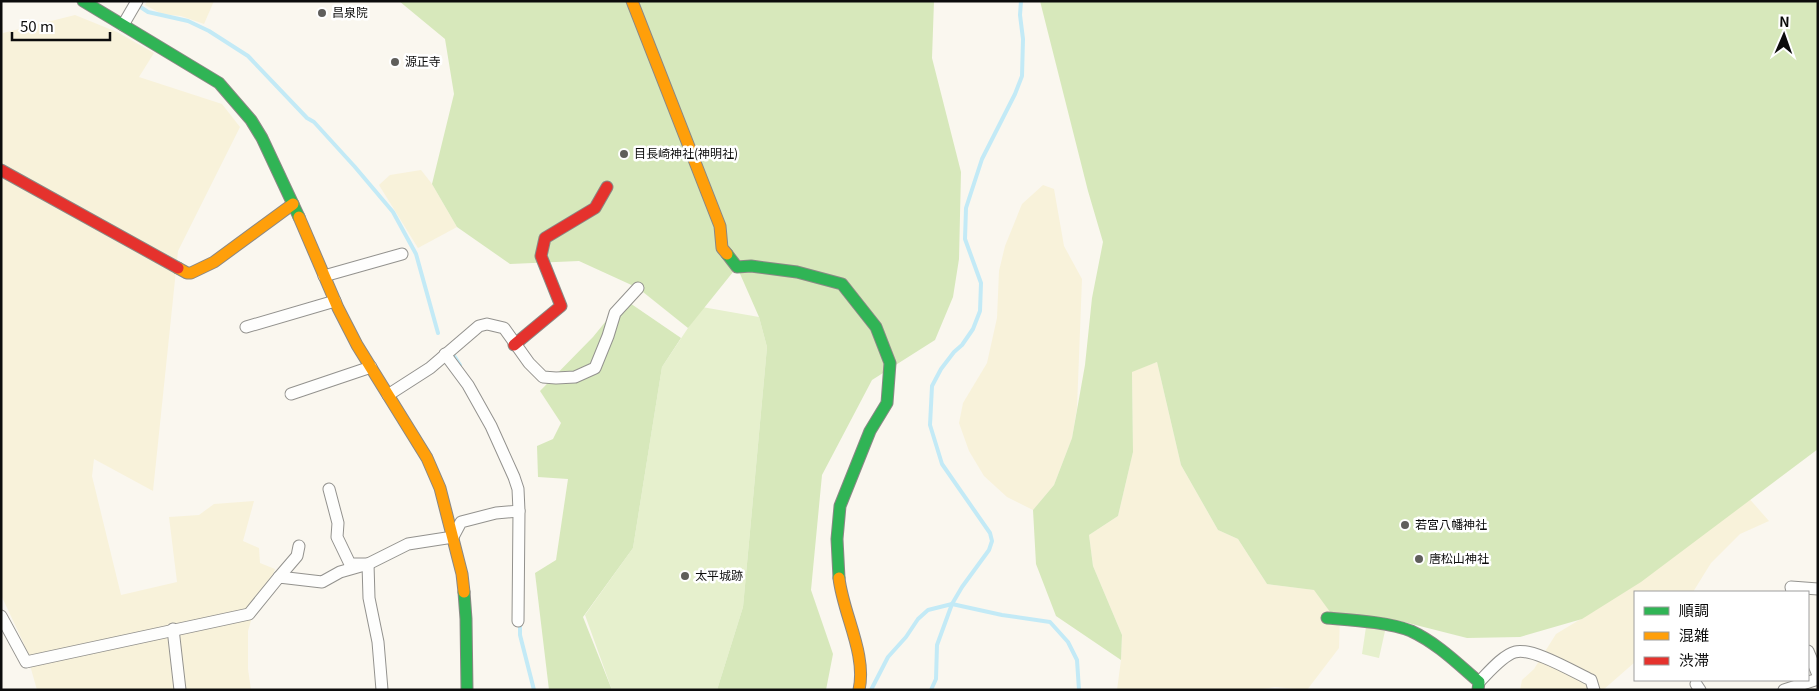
<svg xmlns="http://www.w3.org/2000/svg" width="1819" height="691" viewBox="0 0 1819 691" font-family="Georgia,'Noto Sans JP',serif">
	<style>
		.farmland { fill: #f8f2da }
		.green { fill: #e6f0cd }
		.forest { fill: #d7e8bb }
		.lines { fill: none; stroke-linecap: round; stroke-linejoin: round }
		.stream { stroke: #c3eaf6; stroke-width: 4 }
		.street-casing { stroke: #93928e; stroke-width: 13 }
		.fast-casing { stroke: #8a8885; stroke-width: 13 }
		.slow-casing { stroke: #8a8885; stroke-width: 13 }
		.jam-casing { stroke: #8a8885; stroke-width: 13 }
		.street { stroke: #fefefd; stroke-width: 11 }
		.fast { stroke: #30b455; stroke-width: 11 }
		.slow { stroke: #ff9f0a; stroke-width: 11 }
		.jam { stroke: #e5322d; stroke-width: 11 }
		.poi-dot { fill: #5f5e5b; stroke: #fff; stroke-width: 2 }
		.labels { text-anchor: middle; stroke-width: 5; stroke-linejoin: round; paint-order: stroke }
		.poi-label { font-size: 12px; fill: #0c0c0c; stroke: #fff; text-anchor: start }
	</style>
	<rect width="100%" height="100%" fill="#faf7ef"/>
	<!-- farmland -->
	<g class="farmland">
		<polygon points="1,1 3,33 75,15 117,32 154,53 139,77 222,104 240,127 178,251 153,491 94,459 92,476 121,595 177,582 169,517 199,515 214,504 254,501 243,541 259,548 260,563 275,569 266,595 255,607 248,631 248,669 251,690 37,690 24,644 1,595"/>
		<polygon points="147,1 214,1 204,24 181,16 162,14 145,5"/>
		<polygon points="421,170 432,184 457,227 418,248 379,185 390,175"/>
		<polygon points="1043,185 1054,189 1064,246 1082,279 1077,408 1072,438 1054,485 1033,510 1007,497 984,476 969,451 959,423 963,403 987,363 997,318 999,271 1005,246 1022,204"/>
		<polygon points="1157,362 1181,465 1218,530 1238,539 1267,584 1315,590 1333,616 1340,616 1339,648 1307,690 1275,687 1256,690 1117,690 1121,660 1122,635 1093,566 1089,535 1118,516 1133,452 1132,371"/>
		<polygon points="1724,470 1769,521 1740,534 1711,563 1693,592 1635,592 1635,662 1603,690 1520,690 1522,680 1534,669 1556,634 1584,617 1602,590"/>
	</g>
	<!-- green -->
	<g class="green">
		<polygon points="702,307 759,317 767,347 743,607 717,690 612,690 585,615 633,548 662,367"/>
		<polygon points="1366,627 1385,631 1379,658 1362,654"/>
	</g>
	<!-- forest -->
	<g class="forest">
		<polygon points="399,1 934,1 932,58 961,172 959,259 953,297 935,340 872,380 822,475 811,590 833,654 826,690 717,690 743,607 767,347 759,317 737,267 688,328 638,288 579,261 510,264 457,227 432,184 454,94 445,39"/>
		<polygon points="1040,1 1818,1 1818,449 1641,582 1582,619 1520,637 1467,638 1404,622 1333,616 1314,590 1267,584 1238,539 1218,530 1181,465 1157,362 1132,372 1133,452 1118,516 1089,535 1093,566 1122,635 1121,660 1056,616 1036,564 1033,510 1054,485 1072,438 1085,365 1092,298 1103,242 1088,191"/>
		<polygon points="624,299 681,338 662,367 633,548 583,617 612,690 549,690 535,573 556,560 568,479 538,477 537,446 553,439 561,423 540,391 593,337"/>
	</g>
	<g class="lines">
		<!-- stream -->
		<g class="stream">
			<polyline points="136,4 148,12 188,21 209,31 248,56 307,118 314,122 355,167 393,212 416,254 438,333"/>
			<polyline points="453,354 460,365"/>
			<polyline points="520,622 520,635 534,690"/>
			<polyline points="871,690 888,657 906,637 918,619 928,610 952,604 1002,615 1050,622 1068,642 1077,660 1079,690"/>
			<polyline points="931,690 936,679 937,645 952,604 962,587 989,550 992,541 990,533 942,464 930,425 932,386 941,369 954,352 962,345 973,329 980,311 981,283 965,239 966,208 982,159 1015,94 1022,76 1023,39 1020,15 1021,1"/>
		</g>
		<!-- street casing -->
		<g class="street-casing">
			<g id="street">
				<polyline points="123,25 137,1"/>
				<polyline points="324,276 402,254"/>
				<polyline points="246,327 335,301"/>
				<polyline points="291,394 371,367"/>
				<polyline points="388,395 430,368 479,326 487,324 504,328 529,363 543,377 556,378 575,377 595,368 608,336 615,313 638,288"/>
				<polyline points="329,489 338,523 337,537 350,564 368,564 369,598 378,642 382,690"/>
				<polyline points="279,577 297,556 299,546"/>
				<polyline points="1792,592 1791,587 1818,589"/>
				<polyline points="1,616 26,662 249,614 279,577 322,582 340,572 368,564 408,544 453,537 461,522 496,513 519,511 518,489 514,477 491,426 468,385 445,354"/>
				<polyline points="518,621 519,511"/>
				<polyline points="173,629 180,690"/>
				<polyline points="1808,651 1818,675"/>
				<path d="M 1479,682 C 1488,673 1503,655 1515,652 C 1532,647 1574,672 1591,680 L 1594,690"/>
				<polyline points="1696,684 1700,690"/>
				<polyline points="1784,690 1818,679"/>
			</g>
		</g>
		<!-- fast casing -->
		<g class="fast-casing">
			<g id="fast">
				<polyline points="83,1 219,83 251,120 262,138 299,217"/>
				<polyline points="727,254 737,267 751,266 797,272 842,284 876,327 890,363 887,403 870,431 840,506 837,539 839,578"/>
				<polyline points="464,592 466,619 467,690"/>
				<path d="M 1327,618 C 1351,620 1389,622 1411,631 C 1437,643 1458,664 1479,682 L 1478,690"/>
			</g>
		</g>
		<!-- slow casing -->
		<g class="slow-casing">
			<g id="slow">
				<polyline points="632,1 720,226 722,248 727,254"/>
				<polyline points="299,217 338,308 357,345 427,458 440,488 462,574 464,592"/>
				<polyline points="178,268 187,273 191,273 214,262 293,204"/>
				<path d="M 839,578 C 843,614 867,654 859,690"/>
			</g>
		</g>
		<!-- jam casing -->
		<g class="jam-casing">
			<g id="jam">
				<polyline points="1,170 178,268"/>
				<polyline points="514,345 561,306 541,256 545,238 595,208 607,187"/>
			</g>
		</g>
		<!-- street -->
		<use href="#street" class="street"/>
		<!-- fast -->
		<use href="#fast" class="fast"/>
		<!-- slow -->
		<use href="#slow" class="slow"/>
		<!-- jam -->
		<use href="#jam" class="jam"/>
	</g>
	<!-- markers -->
	<g class="poi-dot">
		<circle cx="322" cy="13" r="5"/>
		<circle cx="395" cy="62" r="5"/>
		<circle cx="624" cy="154" r="5"/>
		<circle cx="1405" cy="525" r="5"/>
		<circle cx="1419" cy="559" r="5"/>
		<circle cx="685" cy="576" r="5"/>
	</g>
	<g class="labels">
		<!-- poi labels -->
		<g class="poi-label">
			<text x="332" y="17">昌泉院</text>
			<text x="405" y="66">源正寺</text>
			<text x="634" y="158">目長崎神社(神明社)</text>
			<text x="1415" y="529">若宮八幡神社</text>
			<text x="1429" y="563">唐松山神社</text>
			<text x="695" y="580">太平城跡</text>
		</g>
	</g>
	<!-- border -->
	<rect width="1819" height="691" fill="none" stroke="#0c0c0c" stroke-width="5"/>
	<!-- legend -->
	<rect x="1634" y="591" width="175" height="90" fill="#ffffff" stroke="#9e9e9e"/>
	<rect x="1644" y="607" width="25" height="8" fill="#30b455" stroke="#9e9e9e"/>
	<text x="1679" y="616" font-size="15" fill="#0c0c0c">順調</text>
	<rect x="1644" y="632" width="25" height="8" fill="#ff9f0a" stroke="#9e9e9e"/>
	<text x="1679" y="641" font-size="15" fill="#0c0c0c">混雑</text>
	<rect x="1644" y="657" width="25" height="8" fill="#e5322d" stroke="#9e9e9e"/>
	<text x="1679" y="666" font-size="15" fill="#0c0c0c">渋滞</text>
	<!-- north arrow -->
	<g transform="translate(1784 35) rotate(2)" stroke="#ffffff" stroke-width="4" paint-order="stroke">
	<path d="M0-4L9 19L0 12L-9 19Z" fill="#0c0c0c"/>
	<text y="-8" font-size="14" font-weight="bold" text-anchor="middle" fill="#0c0c0c">N</text>
	</g>
	<!-- scale -->
	<path d="M12 32v8h98v-8" fill="none" stroke="#0c0c0c" stroke-width="2.5"/>
	<text x="20" y="32" font-size="15" fill="#0c0c0c" stroke="#ffffff" stroke-width="4" paint-order="stroke">50 m</text>
</svg>
